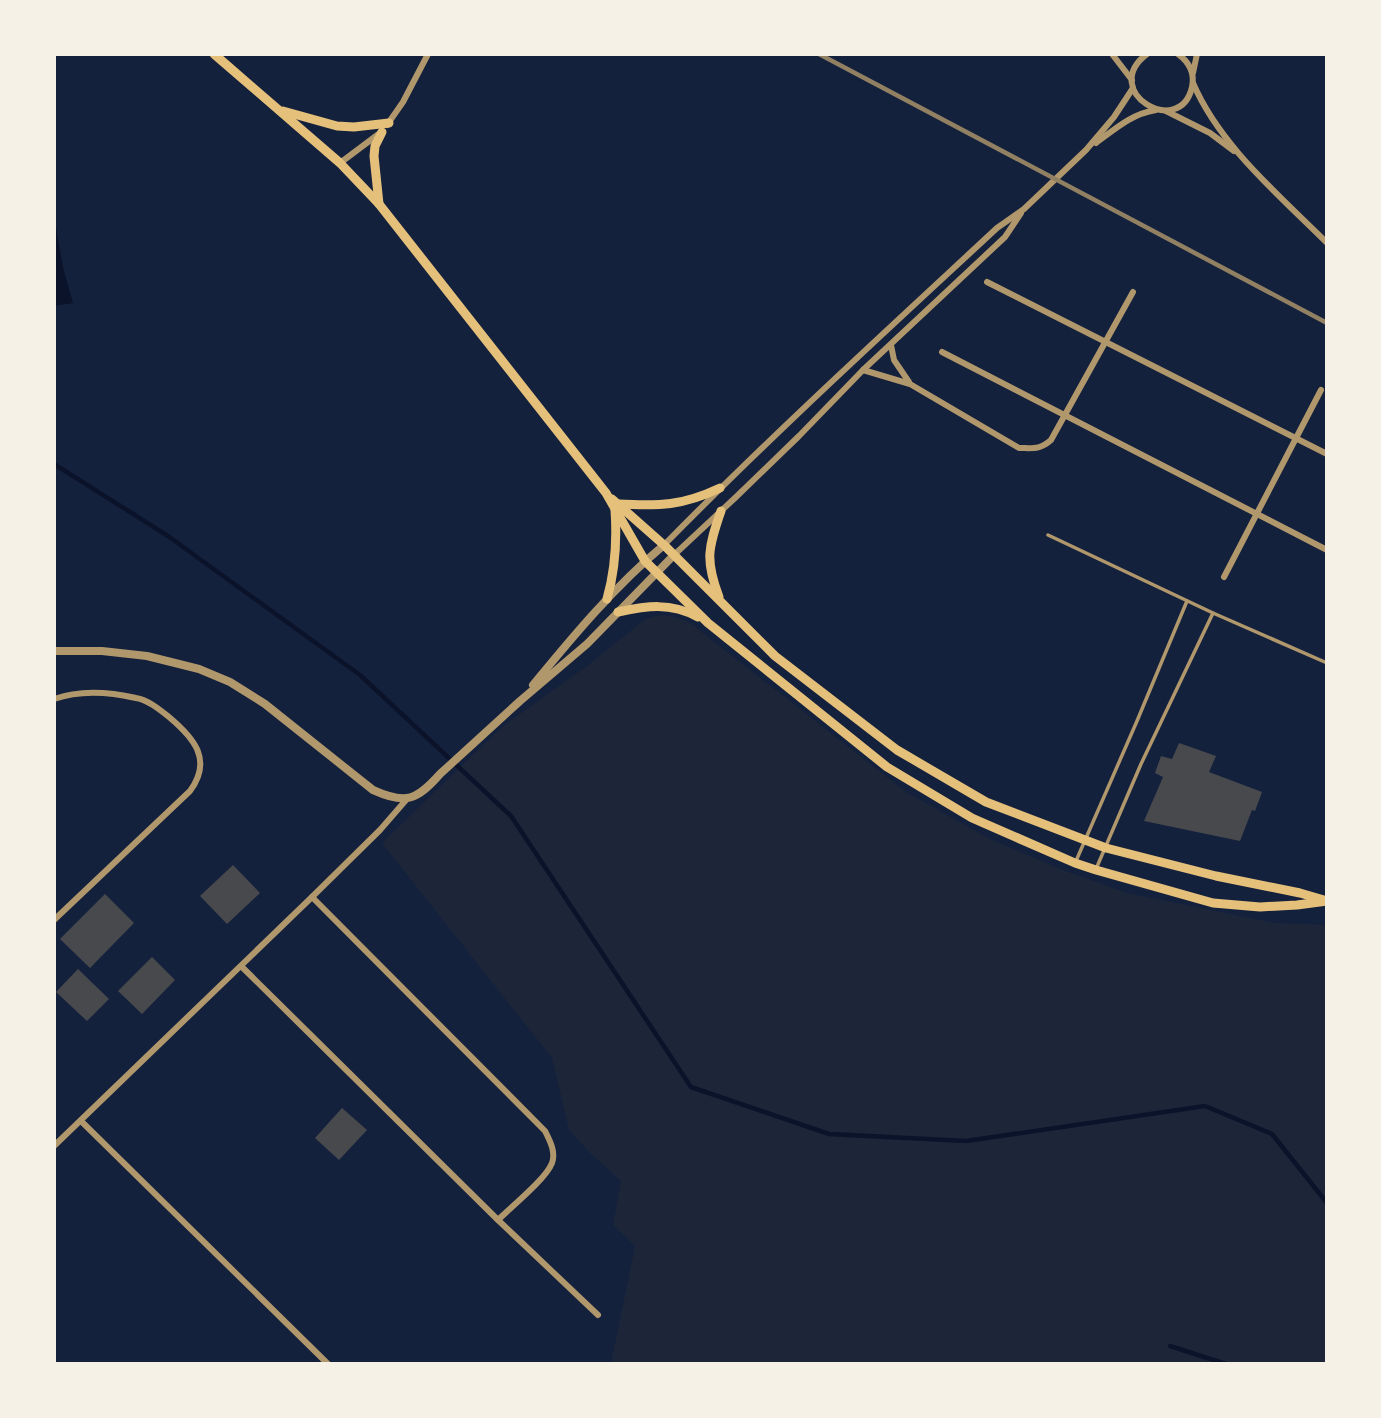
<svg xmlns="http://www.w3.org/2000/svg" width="1381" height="1418" viewBox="0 0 1381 1418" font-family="Poppins,sans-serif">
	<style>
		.green { fill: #1d2539 }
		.water { fill: #0b132b }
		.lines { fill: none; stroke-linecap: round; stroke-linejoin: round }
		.stream { stroke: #0b132b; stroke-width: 4.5 }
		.building { fill: #48494c }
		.service { stroke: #b1986c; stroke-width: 3.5 }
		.minor { stroke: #b1986c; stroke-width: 6 }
		.tertiary { stroke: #b1986c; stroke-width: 8 }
		.secondary { stroke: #e5c07b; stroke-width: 9 }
		.rail { stroke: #918062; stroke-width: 4.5 }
	</style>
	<rect width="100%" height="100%" fill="#14213d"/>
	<!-- green -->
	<polygon class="green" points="664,615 678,618 690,623 906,792 990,839 1063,870 1127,893 1274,923 1327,925 1327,1364 611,1364 635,1246 613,1225 621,1181 590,1153 569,1130 552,1058 382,843 503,726 587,666 644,620 655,616"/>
	<!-- water -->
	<polygon class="water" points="54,216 63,267 73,303 54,306"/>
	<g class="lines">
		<!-- stream -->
		<g class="stream">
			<polyline points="54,464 168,536 360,675 511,816 691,1087 829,1134 966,1141 1205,1106 1272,1134 1327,1203"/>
			<polyline points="1170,1346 1226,1364"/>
		</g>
	</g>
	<!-- building -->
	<g class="building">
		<polygon points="1179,743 1216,756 1209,772 1262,792 1255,811 1252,810 1240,841 1144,821 1163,777 1155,773 1161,756 1172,759"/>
		<polygon points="233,865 260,893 227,924 200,896"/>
		<polygon points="105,894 134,923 90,968 60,939"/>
		<polygon points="152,957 175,980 142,1014 118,991"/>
		<polygon points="78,969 109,999 87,1021 56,992"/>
		<polygon points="342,1108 367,1130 339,1160 315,1138"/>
	</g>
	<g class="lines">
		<!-- service -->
		<g class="service">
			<polyline points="1048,535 1213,613 1327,663"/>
			<polyline points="1076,861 1137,721 1187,601"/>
			<polyline points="1096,869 1141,764 1213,613"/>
		</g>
		<!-- minor -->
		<g class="minor">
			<polyline points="1112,54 1132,80"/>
			<path d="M 1147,54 C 1098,91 1180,140 1192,87 C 1195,73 1189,62 1178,54"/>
			<polyline points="1193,73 1197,54"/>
			<path d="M 1193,83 C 1220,146 1279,195 1327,243"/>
			<polyline points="1166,111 1210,133 1234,151"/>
			<polyline points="387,125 403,102 428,54"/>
			<path d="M 1096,143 C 1115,129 1131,114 1156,110"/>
			<polyline points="340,163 380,133"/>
			<polyline points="987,282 1327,454"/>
			<polyline points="891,345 894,360 909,382"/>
			<polyline points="942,352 1327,550"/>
			<path d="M 863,370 L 910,384 L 1019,448 C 1033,448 1040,450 1051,440 L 1133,292"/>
			<path d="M 664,545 C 771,436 885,332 997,228 L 1024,209 L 1086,150 L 1114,117 L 1133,88"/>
			<polyline points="674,555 736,497 799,436 863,370 1005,237 1021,213"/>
			<polyline points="1224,577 1321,390"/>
			<path d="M 54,699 C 79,690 110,692 136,698 C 148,700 159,709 169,717 C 194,738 213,760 190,791 L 54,920"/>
			<path d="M 312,897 L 545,1131 C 550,1141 556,1152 552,1163 C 546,1179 511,1207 498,1220"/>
			<polyline points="241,966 498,1220 598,1315"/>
			<polyline points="81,1121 328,1364"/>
			<polyline points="54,1146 312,897 380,830 406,800"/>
		</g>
		<!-- tertiary -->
		<g class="tertiary">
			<path d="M 54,651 L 102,651 L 147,656 L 199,669 L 230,682 L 265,704 L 373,790 C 406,805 417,800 440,774 L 520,701 L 587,644 L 674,555"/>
			<path d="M 533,685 C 574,635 615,586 664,545"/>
		</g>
		<!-- secondary -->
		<g class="secondary">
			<polyline points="214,54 340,163 379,204 606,493 645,561 708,623 887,767 972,818 1075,863 1096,870 1213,903 1260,907 1297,905 1327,901"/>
			<polyline points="283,111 337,126 354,127 389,123"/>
			<polyline points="379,204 374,156 375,146 382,132"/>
			<polyline points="612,499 664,545 775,656 897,750 986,802 1106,848 1216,876 1300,893 1324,900"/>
			<path d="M 618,504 C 660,506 682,506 720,488"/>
			<path d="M 719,597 C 705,560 708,548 721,511"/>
			<path d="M 607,599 C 615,571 617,539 615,510"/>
			<path d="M 618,612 C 647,606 670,602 698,617"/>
		</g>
		<!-- rail -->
		<polyline class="rail" points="819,54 1327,323"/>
	</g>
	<!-- border -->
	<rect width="1381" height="1418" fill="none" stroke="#f6f1e7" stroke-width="112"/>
</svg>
